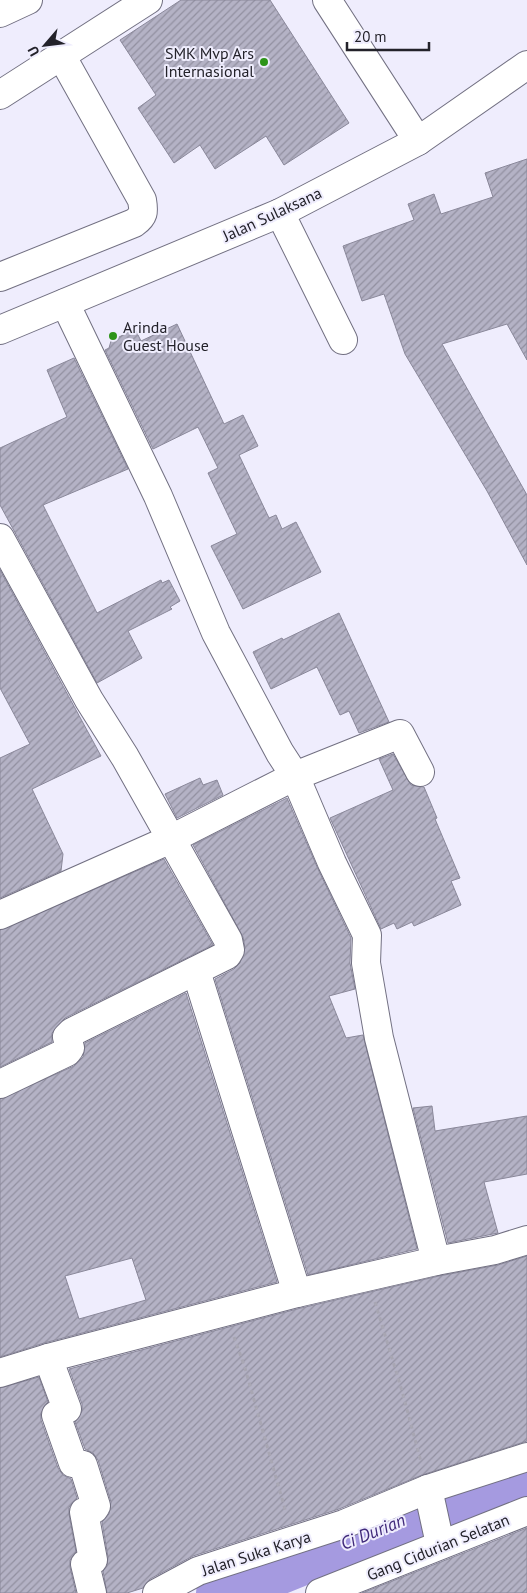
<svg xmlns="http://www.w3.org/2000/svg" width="527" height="1593" viewBox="0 0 527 1593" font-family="'PT Sans',sans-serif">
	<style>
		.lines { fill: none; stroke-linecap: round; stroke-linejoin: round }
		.river { stroke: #a59ae0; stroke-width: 50 }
		.building { fill: url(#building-hatch); stroke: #8a889a; fill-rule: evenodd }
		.minor-casing { stroke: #727082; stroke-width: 30 }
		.path { stroke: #a8a6b3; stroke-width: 3; stroke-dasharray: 4 4; stroke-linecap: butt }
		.minor { stroke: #fff; stroke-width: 28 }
		.poi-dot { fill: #2d9418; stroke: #efedfd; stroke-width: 2 }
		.labels { text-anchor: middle; stroke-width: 4; stroke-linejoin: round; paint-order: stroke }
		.poi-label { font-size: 16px; fill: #23222a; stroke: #efedfd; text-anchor: end }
		.street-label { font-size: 16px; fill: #23222a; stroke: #efedfd }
		.water-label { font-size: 18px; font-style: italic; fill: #402a7a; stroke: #efedfd }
	</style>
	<defs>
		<pattern id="building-hatch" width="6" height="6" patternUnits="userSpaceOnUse" patternTransform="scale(1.25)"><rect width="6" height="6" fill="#b4b2c5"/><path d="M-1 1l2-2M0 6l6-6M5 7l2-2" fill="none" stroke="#9290a0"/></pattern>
	</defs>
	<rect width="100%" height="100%" fill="#efedfd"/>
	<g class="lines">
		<!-- river -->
		<polyline class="river" points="221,1593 414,1515 527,1476"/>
	</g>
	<!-- building -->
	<g class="building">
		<polygon points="181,0 270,0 349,123 284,165 266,136 215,169 200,145 174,163 138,108 156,95 120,40"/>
		<polygon points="527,159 527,360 507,324 442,344 527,495 527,565 487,491 405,354 384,294 362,301 343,246 414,220 408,204 434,194 441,214 493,197 485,173"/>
		<polygon points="177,324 224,424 243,415 258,446 239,455 269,518 276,515 282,529 296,522 321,572 243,609 211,546 237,534 208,473 218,468 198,427 153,449 105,350 109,348 111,341 135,329 141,341"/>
		<polygon points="74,358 128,469 43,505 97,613 161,580 162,583 169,580 180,601 170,607 172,609 128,631 142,658 97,683 0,505 0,448 67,417 47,370"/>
		<polygon points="0,570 101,756 32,789 63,854 61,871 0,898 0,758 30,744 0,688"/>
		<polygon points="339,613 389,722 359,733 349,711 340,715 317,667 271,689 253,652 282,638 283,640"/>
		<polygon points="393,754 411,785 424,787 437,818 435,819 460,878 451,881 461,905 414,926 412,922 397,929 394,923 381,929 330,818 393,790 379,759"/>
		<polygon points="200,778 203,785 217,780 223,795 177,818 165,794"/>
		<polygon points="287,798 318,869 351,938 350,963 355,989 329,996 346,1038 363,1035 417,1249 308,1275 215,979 234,969 240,963 245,948 243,937 193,845"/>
		<polygon points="164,859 213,945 65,1018 52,1033 52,1042 0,1067 0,930"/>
		<path d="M 186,993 L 277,1282 L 44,1343 L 0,1357 L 0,1099 L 74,1066 L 83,1057 L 85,1043 ZM 132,1258 L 146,1300 L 79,1319 L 65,1276 Z"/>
		<polygon points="432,1106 435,1131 527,1116 527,1174 484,1182 498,1233 448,1243 413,1108"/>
		<polygon points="527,1256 527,1441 422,1475 339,1509 193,1556 150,1579 143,1588 127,1593 107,1593 103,1571 107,1566 108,1557 102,1522 109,1514 111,1502 98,1460 93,1453 85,1449 75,1422 82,1411 82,1404 69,1369 301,1308 439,1276 498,1265"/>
		<polygon points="39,1377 48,1402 41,1413 41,1420 58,1468 63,1475 71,1479 77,1498 69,1507 69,1514 76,1552 70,1560 70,1567 76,1593 0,1593 0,1388"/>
		<polygon points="527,1528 527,1593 362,1593"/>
	</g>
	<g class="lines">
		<!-- minor casing -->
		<g class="minor-casing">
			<g id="minor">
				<polyline points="327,0 418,141"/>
				<polyline points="0,13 28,0"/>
				<polyline points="0,95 148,0"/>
				<polyline points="280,213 343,340"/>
				<path d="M 0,277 L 134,223 C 144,216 144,212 142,200 L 61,55"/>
				<polyline points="65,303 158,496 216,633 280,753 295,776 332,863 367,935 366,963 379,1038 436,1261"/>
				<polyline points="0,330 280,213 418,141 527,65"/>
				<polyline points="0,538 89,700 125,757 228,940 230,950 227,955 72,1032 67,1037 70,1048 67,1052 0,1084"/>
				<polyline points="0,915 171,839 295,776 400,734 420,772"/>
				<polyline points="196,971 297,1293"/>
				<polyline points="48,1358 67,1409 56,1415 73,1463 83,1465 96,1506 94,1509 84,1512 93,1560 85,1564 92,1593"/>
				<polyline points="0,1373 48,1358 297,1293 436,1261 495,1250 527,1240"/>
				<polyline points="428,1489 440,1544"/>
				<polyline points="157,1593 198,1571 344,1524 428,1489 527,1457"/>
				<polyline points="320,1593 527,1511"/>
			</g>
		</g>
		<!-- path -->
		<g class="path">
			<polyline points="375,1302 402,1391 421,1462"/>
			<polyline points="234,1337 245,1368 286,1513"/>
		</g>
		<!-- minor -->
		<use href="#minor" class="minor"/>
	</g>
	<!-- markers -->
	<g class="poi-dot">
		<circle cx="264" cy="62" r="5"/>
		<circle cx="113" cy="336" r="5"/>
	</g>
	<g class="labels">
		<!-- poi labels -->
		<g class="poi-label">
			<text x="254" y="59">SMK Mvp Ars<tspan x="254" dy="18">Internasional</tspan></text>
			<text x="123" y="333" text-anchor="start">Arinda<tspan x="123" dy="18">Guest House</tspan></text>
		</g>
		<!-- street labels -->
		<g class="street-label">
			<text transform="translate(272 214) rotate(-25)" y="6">Jalan Sulaksana</text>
			<text transform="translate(438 1547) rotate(-22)" y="6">Gang Cidurian Selatan</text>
			<text transform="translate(256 1553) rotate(-18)" y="6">Jalan Suka Karya</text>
		</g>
		<!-- water labels -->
		<g class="water-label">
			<text transform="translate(373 1532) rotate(-22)" y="6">Ci Durian</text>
		</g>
	</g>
	<!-- north arrow -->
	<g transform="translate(45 45) rotate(242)" stroke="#efedfd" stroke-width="4" paint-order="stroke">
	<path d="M0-4L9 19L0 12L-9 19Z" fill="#23222a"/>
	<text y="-8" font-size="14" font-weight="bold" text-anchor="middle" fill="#23222a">U</text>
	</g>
	<!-- scale -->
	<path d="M347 42v8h82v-8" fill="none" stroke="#23222a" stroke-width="2.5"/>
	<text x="354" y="42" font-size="15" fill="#23222a" stroke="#efedfd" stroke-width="4" paint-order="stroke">20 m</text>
</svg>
